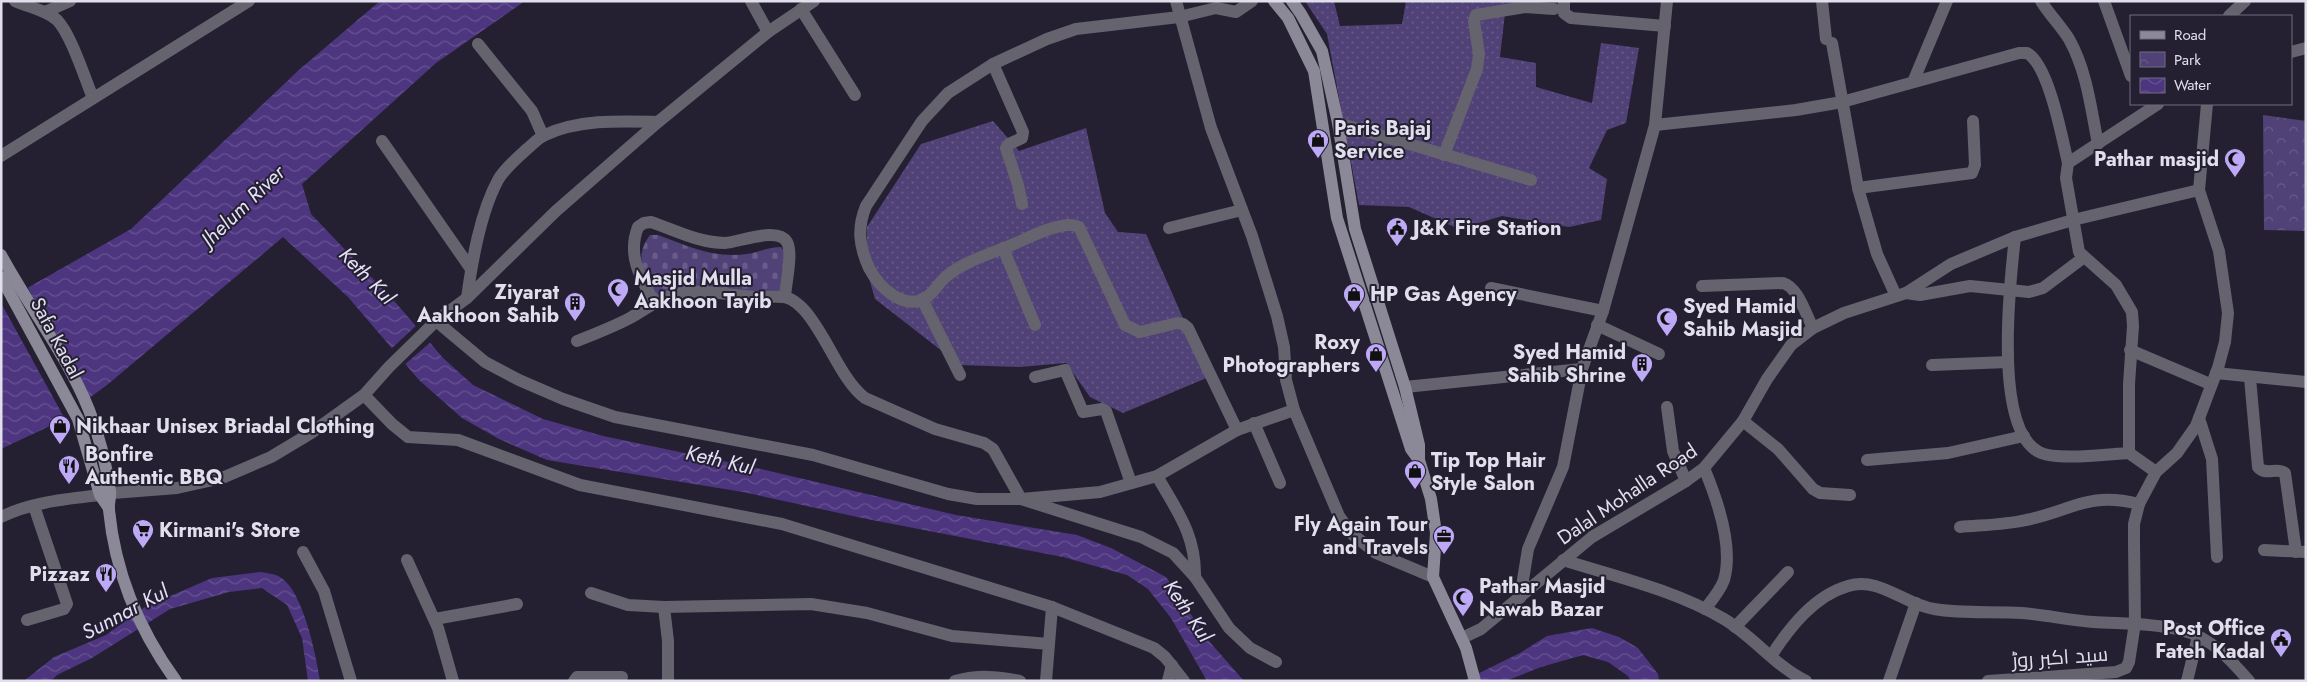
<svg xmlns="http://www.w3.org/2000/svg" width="2307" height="682" viewBox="0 0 2307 682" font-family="Jost,Cairo,sans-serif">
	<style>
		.grass { fill: url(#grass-dots) }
		.cemetery { fill: url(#cemetery-stones) }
		.park { fill: url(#park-crowns) }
		.water { fill: url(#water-waves) }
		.pier { fill: #242032 }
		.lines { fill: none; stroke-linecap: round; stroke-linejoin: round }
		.minor { stroke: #65636d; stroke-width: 12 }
		.tertiary { stroke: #65636d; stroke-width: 12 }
		.secondary { stroke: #8b8897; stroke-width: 12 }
		.labels { text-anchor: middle; stroke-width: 4; stroke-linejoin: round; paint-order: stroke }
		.poi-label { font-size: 20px; font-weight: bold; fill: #e1dfeb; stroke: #242032; text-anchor: start }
		.street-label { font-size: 20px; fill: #e1dfeb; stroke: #242032 }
		.water-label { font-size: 21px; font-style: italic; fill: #e5e0f6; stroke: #242032 }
	</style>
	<defs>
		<pattern id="grass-dots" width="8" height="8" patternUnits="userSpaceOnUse" patternTransform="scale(1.25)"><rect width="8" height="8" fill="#504176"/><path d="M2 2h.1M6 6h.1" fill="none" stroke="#695c8a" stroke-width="1.8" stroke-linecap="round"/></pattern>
		<pattern id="cemetery-stones" width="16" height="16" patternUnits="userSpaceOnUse" patternTransform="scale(1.25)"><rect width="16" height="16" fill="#504176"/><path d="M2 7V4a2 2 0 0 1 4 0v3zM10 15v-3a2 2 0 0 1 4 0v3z" fill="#695c8a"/></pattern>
		<pattern id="park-crowns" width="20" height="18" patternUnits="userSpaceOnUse" patternTransform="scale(1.25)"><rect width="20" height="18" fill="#504176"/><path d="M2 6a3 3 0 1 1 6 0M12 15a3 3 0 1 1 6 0" fill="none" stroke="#695c8a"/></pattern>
		<pattern id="water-waves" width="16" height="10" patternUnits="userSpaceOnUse" patternTransform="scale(1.25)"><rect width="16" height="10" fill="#4d367f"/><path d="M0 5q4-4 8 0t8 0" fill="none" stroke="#665391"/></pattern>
	</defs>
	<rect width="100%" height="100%" fill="#242032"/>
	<!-- grass -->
	<g class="grass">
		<polygon points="1305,1 1334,1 1340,26 1402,24 1406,1 1528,1 1505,13 1500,57 1536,63 1536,87 1592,103 1601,43 1639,48 1626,123 1607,130 1589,168 1607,179 1601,220 1569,227 1502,216 1459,229 1409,207 1359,205 1327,34"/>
		<polygon points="993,121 1019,151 1086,128 1105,213 1118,232 1146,234 1209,377 1123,413 1090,397 1066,363 1020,367 960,365 875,299 867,271 867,227 921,144"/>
	</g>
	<!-- cemetery -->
	<path class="cemetery" d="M 650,235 L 658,235 C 688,246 714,259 747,254 C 759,252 769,247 781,247 L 784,252 L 783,294 L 654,298 C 645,276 633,257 650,235 Z"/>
	<!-- park -->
	<polygon class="park" points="2263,115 2306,121 2306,231 2264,230"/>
	<!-- water -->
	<g class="water">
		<polygon points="380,1 525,1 436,63 302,184 311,214 396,303 443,358 473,385 543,419 603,436 761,469 956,515 1077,535 1111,548 1166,577 1208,640 1244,681 1207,681 1171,618 1148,589 1127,575 1063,557 862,518 743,492 547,460 499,439 462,418 419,380 348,297 283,237 107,385 52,425 1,449 1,303 131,229 300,69"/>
		<path d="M 261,572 C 266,573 275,574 280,577 C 303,590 316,655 320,681 L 308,681 L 302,638 L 287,605 L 262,588 L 229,592 L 170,609 L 92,658 L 57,675 L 51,681 L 24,681 L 54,657 L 106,635 L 145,607 L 212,578 Z"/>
		<polygon points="1592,628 1619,637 1638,648 1658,674 1659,681 1631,681 1628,676 1608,662 1583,655 1541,667 1506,681 1463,681 1520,653 1547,636"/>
	</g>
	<!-- pier -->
	<g class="pier">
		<polygon points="27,286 90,400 65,419 1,303 1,301"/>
		<polygon points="418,324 432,341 403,366 389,351"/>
	</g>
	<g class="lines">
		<!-- minor -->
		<g class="minor">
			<path d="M 15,1 C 28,7 46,10 57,20 C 71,34 85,79 93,98"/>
			<polyline points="751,1 768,32"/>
			<polyline points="1176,1 1211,128 1252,236 1277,316 1284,347 1286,380 1294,410 1339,516 1351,533 1376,553 1433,577"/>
			<polyline points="1564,1 1564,13 1571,18 1665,26"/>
			<polyline points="1822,1 1826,39"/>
			<path d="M 2041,1 C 2049,14 2061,26 2069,39 C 2087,71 2091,109 2098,144"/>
			<polyline points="2104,1 2131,76"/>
			<polyline points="801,9 855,95"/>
			<polyline points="45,12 70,1"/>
			<polyline points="2229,16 2245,1"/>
			<polyline points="1832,43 1858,188 1877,254 1896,296"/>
			<polyline points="478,44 532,111 543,136"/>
			<polyline points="993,64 1023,132 1022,138 1009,144 1006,148 1018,185 1022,204"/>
			<polyline points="1913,82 1947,1"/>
			<polyline points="1338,123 1531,180"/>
			<path d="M 1655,125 L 1796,110 L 1842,102 L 2019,53 L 2027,53 C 2049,65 2062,138 2068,163"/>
			<polyline points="382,141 471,269"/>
			<polyline points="1444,155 1477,69 1479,54 1474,21 1476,15 1525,7 1554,9"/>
			<polyline points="1,156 249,1"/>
			<polyline points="1858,188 1972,173 1975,165 1973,121"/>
			<polyline points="1169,228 1242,210"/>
			<path d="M 2015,237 C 2010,281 1993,428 2039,452 C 2056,461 2108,454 2129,453"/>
			<polyline points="1003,248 1035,325"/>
			<path d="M 1702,286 L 1783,283 C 1798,287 1806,315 1813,328"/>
			<polyline points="1491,288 1603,311"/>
			<polyline points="1906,293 1920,295 1970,286 2029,292 2043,288 2083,258"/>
			<path d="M 467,298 C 472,261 480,213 498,180 C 504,169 517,158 527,149 C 532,145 538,138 545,135 C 580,119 620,121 658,122"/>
			<polyline points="922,299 960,375"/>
			<path d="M 654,302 C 640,277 627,255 638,227 L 644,223 L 651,222 C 675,230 699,243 725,243 C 740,242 778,226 787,242 C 793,253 786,283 785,296"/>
			<polyline points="436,321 485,362 519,380 563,399 615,417 813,455 948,494 977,499 1021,499 1100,492 1157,476 1237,430 1294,410"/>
			<polyline points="1597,325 1659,354"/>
			<path d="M 577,341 C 595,334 613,327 630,318 C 645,310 656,300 673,295 C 699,287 730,296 757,297 C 780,298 787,291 805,311 C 827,336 841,380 865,398 L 935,429 L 984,443 L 993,449 L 1021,499 L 1141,537 L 1173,553 L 1195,577 L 1229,628 L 1250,648 L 1276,662"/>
			<polyline points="2130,350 2210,384"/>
			<polyline points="1932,365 2008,362"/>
			<polyline points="2216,373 2306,382"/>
			<polyline points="1035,377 1065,370 1083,412 1102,409 1106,411 1131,483"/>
			<path d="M 2250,378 L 2258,467 C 2265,476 2277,467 2285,473 L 2296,552"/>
			<polyline points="1405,387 1582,369"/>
			<polyline points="364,395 392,424 408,437 458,440 580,485 782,524 1052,607 1154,648 1165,657 1184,681"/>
			<polyline points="1667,407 1673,451 1686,481"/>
			<polyline points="2199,418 2212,459 2217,557"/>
			<polyline points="1743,421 1778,449 1813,489 1820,493 1850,495"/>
			<polyline points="1254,423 1280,483"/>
			<path d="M 1237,430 L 1188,328 L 1183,324 L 1177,323 L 1140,332 L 1125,325 L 1079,227 C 1072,224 1064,225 1057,227 C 1042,230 1028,238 1014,244 C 993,253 967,260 948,275 C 940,281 935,291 927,297 C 904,312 879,287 869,268 C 859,246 857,228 866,206 L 922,121 L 948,93 L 993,64 L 1047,39 L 1076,29 L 1179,17 L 1216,8 L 1236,12 L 1252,1"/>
			<polyline points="1867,460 1948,453 2024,436"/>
			<path d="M 1704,468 C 1717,499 1734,546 1724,580 C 1720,591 1712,600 1705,609"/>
			<polyline points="2156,472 2129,453 2129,384 2133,326 2132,312 2116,285 2079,252 2066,178 2068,163 2158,104"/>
			<path d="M 1157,476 C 1177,511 1196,535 1195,577"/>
			<path d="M 1,517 C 31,502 67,499 100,495"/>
			<path d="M 1960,527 C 1982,525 2004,525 2026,520 C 2072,511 2087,491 2139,504"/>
			<polyline points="2264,550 2306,552"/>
			<polyline points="303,552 324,591 351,681"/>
			<polyline points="407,560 438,628 453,681"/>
			<path d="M 1563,560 C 1617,577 1674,590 1724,619 C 1754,637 1775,666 1806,681"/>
			<polyline points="591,593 628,605 664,607 811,604 867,613 952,636 1049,644"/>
			<polyline points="1520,598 1528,549 1563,467 1582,369 1603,311 1655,125 1667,1"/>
			<polyline points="664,607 668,641 668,681"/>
			<polyline points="435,619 517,604"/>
			<polyline points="27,620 64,609 67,604 34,506"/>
			<polyline points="1735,627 1788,572"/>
			<path d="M 1771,656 C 1790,627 1814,596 1848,586 C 1879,576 1905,605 1934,609 C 1963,614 1992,611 2022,613 C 2045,615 2069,620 2093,622 C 2124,624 2154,623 2184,631 C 2210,637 2232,661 2249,681"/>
			<polyline points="574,681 577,677 622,677"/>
			<path d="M 955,681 C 978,675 997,676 1020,681"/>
			<polyline points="1046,681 1052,607"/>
			<polyline points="1168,681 1172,665"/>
			<polyline points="1889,681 1916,603"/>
			<polyline points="1988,681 2116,672 2126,668 2129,662 2135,623 2134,544 2134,524 2139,504 2156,472 2177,453 2196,426 2218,368 2225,342 2228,313 2219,251 2199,190"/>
			<polyline points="2187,681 2198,636"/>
		</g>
		<!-- tertiary -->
		<g class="tertiary">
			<polyline points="2291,52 2306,48"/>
			<polyline points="100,494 177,488 222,478 271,457 311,433 364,395 389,367 436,321 467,298 556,211 658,122 768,32 814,1"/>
			<polyline points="1462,638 1481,629 1592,537 1686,481 1704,468 1743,421 1767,379 1791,345 1813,328 1844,313 1906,293 1951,264 2015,237 2073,220 2199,190 2207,104"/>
		</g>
		<!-- secondary -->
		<g class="secondary">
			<polyline points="1274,1 1288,18 1314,71 1337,218 1411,449 1419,460"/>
			<polyline points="1292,1 1301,14 1322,51 1338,123 1355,229 1405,387 1419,445 1419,460 1431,499 1436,533 1433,577 1466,648 1475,681"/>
			<path d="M 1,255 C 29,307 67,355 89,410 C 99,435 106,464 110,491 C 111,497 108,503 109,510 C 115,572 139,630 176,681"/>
			<polyline points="1,277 78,419 100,495 109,508"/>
		</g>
	</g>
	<!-- icons -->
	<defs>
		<g id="shop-pin" transform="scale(1.125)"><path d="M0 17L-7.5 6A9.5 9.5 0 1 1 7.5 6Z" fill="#bda9f5" stroke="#242032"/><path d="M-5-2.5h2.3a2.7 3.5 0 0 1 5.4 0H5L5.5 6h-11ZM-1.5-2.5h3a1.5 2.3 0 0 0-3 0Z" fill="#111"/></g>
		<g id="mosque-pin" transform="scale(1.125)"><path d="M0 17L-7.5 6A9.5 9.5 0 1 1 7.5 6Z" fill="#bda9f5" stroke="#242032"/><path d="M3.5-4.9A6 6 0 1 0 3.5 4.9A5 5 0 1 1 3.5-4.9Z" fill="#111"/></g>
		<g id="civic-pin" transform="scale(1.125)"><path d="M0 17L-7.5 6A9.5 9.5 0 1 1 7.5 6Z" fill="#bda9f5" stroke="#242032"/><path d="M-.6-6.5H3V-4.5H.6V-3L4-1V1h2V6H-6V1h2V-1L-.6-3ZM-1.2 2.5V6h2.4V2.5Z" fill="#111"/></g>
		<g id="building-pin" transform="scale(1.125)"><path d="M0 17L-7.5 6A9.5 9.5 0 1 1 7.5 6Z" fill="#bda9f5" stroke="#242032"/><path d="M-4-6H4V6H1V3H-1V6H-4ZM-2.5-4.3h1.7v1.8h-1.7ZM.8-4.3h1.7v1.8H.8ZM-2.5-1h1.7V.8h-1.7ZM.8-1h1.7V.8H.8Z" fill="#111"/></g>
		<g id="restaurant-pin" transform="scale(1.125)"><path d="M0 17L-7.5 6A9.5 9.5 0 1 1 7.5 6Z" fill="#bda9f5" stroke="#242032"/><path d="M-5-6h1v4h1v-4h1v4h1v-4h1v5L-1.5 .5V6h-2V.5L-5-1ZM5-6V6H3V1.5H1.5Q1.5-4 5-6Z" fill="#111"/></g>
		<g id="supermarket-pin" transform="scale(1.125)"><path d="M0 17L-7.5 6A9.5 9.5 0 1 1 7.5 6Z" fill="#bda9f5" stroke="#242032"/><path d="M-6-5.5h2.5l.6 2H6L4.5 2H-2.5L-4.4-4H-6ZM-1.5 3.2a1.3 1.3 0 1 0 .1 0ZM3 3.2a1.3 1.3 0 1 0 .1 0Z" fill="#111"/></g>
		<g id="office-pin" transform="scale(1.125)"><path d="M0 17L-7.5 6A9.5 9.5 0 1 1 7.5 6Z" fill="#bda9f5" stroke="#242032"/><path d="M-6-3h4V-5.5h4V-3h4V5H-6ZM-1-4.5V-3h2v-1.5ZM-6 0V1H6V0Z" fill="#111"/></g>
	</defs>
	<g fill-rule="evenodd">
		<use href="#shop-pin" x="1318" y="140"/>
		<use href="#mosque-pin" x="2235" y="159"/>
		<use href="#civic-pin" x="1397" y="228"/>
		<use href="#mosque-pin" x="618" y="289"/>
		<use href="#shop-pin" x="1354" y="294"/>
		<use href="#building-pin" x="575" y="303"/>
		<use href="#mosque-pin" x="1667" y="318"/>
		<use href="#shop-pin" x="1376" y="354"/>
		<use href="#building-pin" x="1642" y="364"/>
		<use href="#shop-pin" x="60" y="426"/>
		<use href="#restaurant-pin" x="69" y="466"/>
		<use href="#shop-pin" x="1415" y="471"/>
		<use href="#supermarket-pin" x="143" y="530"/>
		<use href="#office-pin" x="1444" y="536"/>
		<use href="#restaurant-pin" x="106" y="574"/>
		<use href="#mosque-pin" x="1463" y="598"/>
		<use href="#civic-pin" x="2281" y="639"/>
	</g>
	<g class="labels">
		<!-- poi labels -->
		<g class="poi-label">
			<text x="1334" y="135">Paris Bajaj<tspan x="1334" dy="23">Service</tspan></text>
			<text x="2219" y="166" text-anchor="end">Pathar masjid</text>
			<text x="1413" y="235">J&amp;K Fire Station</text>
			<text x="634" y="285">Masjid Mulla<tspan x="634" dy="23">Aakhoon Tayib</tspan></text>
			<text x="559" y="299" text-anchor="end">Ziyarat<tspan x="559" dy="23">Aakhoon Sahib</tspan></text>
			<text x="1370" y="301">HP Gas Agency</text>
			<text x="1683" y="313">Syed Hamid<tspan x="1683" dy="23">Sahib Masjid</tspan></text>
			<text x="1360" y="349" text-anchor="end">Roxy<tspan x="1360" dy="23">Photographers</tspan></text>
			<text x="1626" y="359" text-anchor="end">Syed Hamid<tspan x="1626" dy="23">Sahib Shrine</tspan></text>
			<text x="76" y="433">Nikhaar Unisex Briadal Clothing</text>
			<text x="85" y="461">Bonfire<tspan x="85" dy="23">Authentic BBQ</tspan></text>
			<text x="1431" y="467">Tip Top Hair<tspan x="1431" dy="23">Style Salon</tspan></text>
			<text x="1428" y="531" text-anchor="end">Fly Again Tour<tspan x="1428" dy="23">and Travels</tspan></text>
			<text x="159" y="537">Kirmani's Store</text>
			<text x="90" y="581" text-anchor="end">Pizzaz</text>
			<text x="1479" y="593">Pathar Masjid<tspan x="1479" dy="23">Nawab Bazar</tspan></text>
			<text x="2265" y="635" text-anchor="end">Post Office<tspan x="2265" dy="23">Fateh Kadal</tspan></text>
		</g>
		<!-- street labels -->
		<g class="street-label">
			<text transform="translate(57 338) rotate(62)" y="7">Safa Kadal</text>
			<text transform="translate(1627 494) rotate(-34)" y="7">Dalal Mohalla Road</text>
			<text transform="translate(2060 657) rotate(-4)" y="7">سید اکبر روڑ</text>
		</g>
		<!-- water labels -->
		<g class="water-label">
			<text transform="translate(243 206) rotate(-44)" y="7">Jhelum River</text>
			<text transform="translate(367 276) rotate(46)" y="7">Keth Kul</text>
			<text transform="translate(720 460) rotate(13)" y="7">Keth Kul</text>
			<text transform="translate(1188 611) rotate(56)" y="7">Keth Kul</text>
			<text transform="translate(125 612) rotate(-28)" y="7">Sunnar Kul</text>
		</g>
	</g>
	<!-- border -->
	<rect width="2307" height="682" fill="none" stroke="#e1dfeb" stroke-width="5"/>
	<!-- legend -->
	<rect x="2130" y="15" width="162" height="90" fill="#242032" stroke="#706c7c"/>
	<rect x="2140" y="31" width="25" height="8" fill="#8b8897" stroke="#706c7c"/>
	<text x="2174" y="40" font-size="15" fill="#e1dfeb">Road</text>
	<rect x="2140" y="52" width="25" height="15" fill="url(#park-crowns)" stroke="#706c7c"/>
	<text x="2174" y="65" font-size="15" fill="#e1dfeb">Park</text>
	<rect x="2140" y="78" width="25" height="15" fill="url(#water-waves)" stroke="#706c7c"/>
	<text x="2174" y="90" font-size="15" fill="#e1dfeb">Water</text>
</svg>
